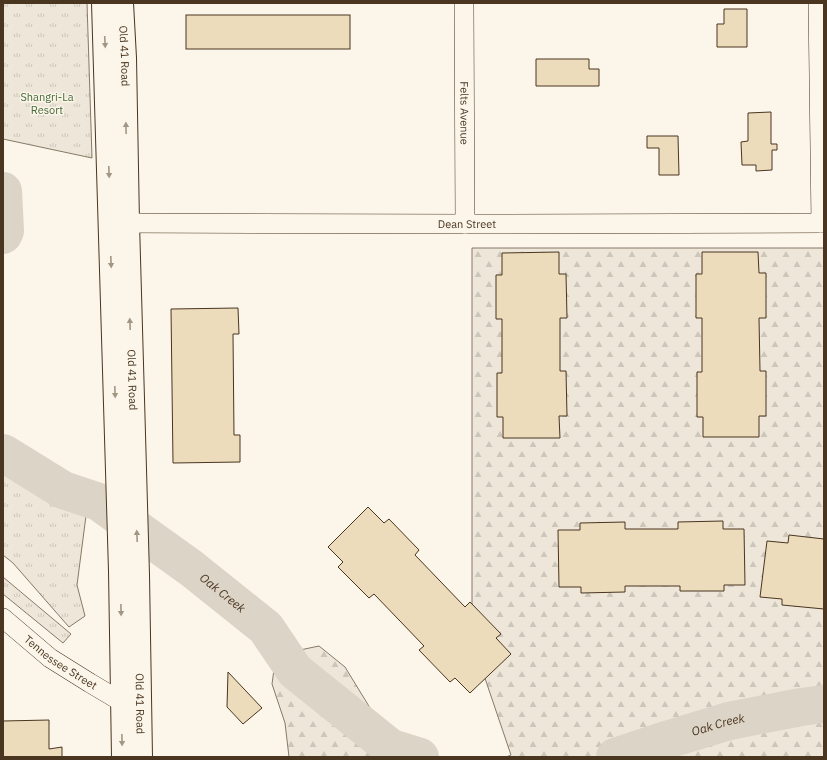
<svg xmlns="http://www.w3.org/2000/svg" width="827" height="760" viewBox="0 0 827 760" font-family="'IBM Plex Sans',sans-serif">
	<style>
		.grass { fill: url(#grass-tufts); stroke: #887966 }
		.forest { fill: url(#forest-firs); stroke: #887966 }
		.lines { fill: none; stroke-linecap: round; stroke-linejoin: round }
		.river { stroke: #dcd4c6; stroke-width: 38 }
		.building { fill: #ecdcbc; stroke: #4a3520 }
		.minor-casing { stroke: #4a3520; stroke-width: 20 }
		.tertiary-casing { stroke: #4a3520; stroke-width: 24 }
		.minor { stroke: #fbf6e9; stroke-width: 19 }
		.tertiary { stroke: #fbf6e9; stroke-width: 22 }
		.oneway { fill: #a29684 }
		.labels { text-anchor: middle; stroke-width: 3; stroke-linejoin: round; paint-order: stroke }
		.street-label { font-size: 11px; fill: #4a3520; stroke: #fbf6e9 }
		.park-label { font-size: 11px; fill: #436837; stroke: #fbf6e9 }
		.water-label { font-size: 12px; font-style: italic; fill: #4a3520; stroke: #fbf6e9 }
	</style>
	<defs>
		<pattern id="grass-tufts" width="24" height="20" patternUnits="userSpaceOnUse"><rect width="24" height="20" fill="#ede6d9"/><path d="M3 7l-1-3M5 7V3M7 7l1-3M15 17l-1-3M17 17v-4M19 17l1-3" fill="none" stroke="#cdc6ba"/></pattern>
		<pattern id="forest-firs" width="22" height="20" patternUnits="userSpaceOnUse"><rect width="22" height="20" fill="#ede6d9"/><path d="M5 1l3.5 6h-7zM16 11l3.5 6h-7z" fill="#cdc6ba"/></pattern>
	</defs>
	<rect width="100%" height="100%" fill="#fbf6e9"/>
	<!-- grass -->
	<g class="grass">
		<polygon points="3,3 87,3 92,158 3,139"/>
		<polygon points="3,461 6,466 87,508 77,585 85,616 69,627 13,563 3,555"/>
		<polygon points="3,577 71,634 63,643 3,594"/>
	</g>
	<!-- forest -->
	<g class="forest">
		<polygon points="472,248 824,248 824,757 506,757 511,755 472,640"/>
		<polygon points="319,646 345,667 389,739 417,757 289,757 285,723 272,684 276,655"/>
	</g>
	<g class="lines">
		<!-- river -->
		<g class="river">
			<polyline points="3,191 5,231 3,235"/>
			<path id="s1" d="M 3,453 L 63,490 L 99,502 L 191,568 L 266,628 L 295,671 L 391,748 L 420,757"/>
			<path id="s2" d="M 615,757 L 660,742 L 729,721 L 801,707 L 824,704"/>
		</g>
	</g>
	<!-- building -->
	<g class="building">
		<polygon points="724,9 747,9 747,47 717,47 717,24 724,24"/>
		<rect x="186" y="15" width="164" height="34"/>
		<polygon points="536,59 589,59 589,69 599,69 599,86 536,86"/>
		<polygon points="771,112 771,144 777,144 777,150 772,150 772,170 756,171 756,165 742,165 741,142 748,141 748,113"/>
		<polygon points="647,136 678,136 679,175 659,175 659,148 647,148"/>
		<polygon points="559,252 559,274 566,274 567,318 560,318 560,371 566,371 567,416 559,416 560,438 503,438 503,417 497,417 497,373 502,373 502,319 496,319 496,275 502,275 502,253"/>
		<polygon points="702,252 758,252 759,273 766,273 766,318 759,318 760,371 766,371 766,416 759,416 759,437 703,437 703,417 697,417 697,372 702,372 702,318 696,318 696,274 702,274"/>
		<polygon points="238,308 239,334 233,334 234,435 240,435 240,462 173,463 171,309"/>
		<polygon points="368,507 384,523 389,519 419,550 415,555 465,607 470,602 501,634 496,638 511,654 470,693 455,678 450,682 419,650 424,646 374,594 369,598 338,567 343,562 328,547"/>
		<polygon points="723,521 723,529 744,529 745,585 724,585 724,591 680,591 680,586 625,586 625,592 581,593 581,587 559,587 558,530 580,530 580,523 625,522 625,529 678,529 678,522"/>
		<polygon points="789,535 824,539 824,609 782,605 782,599 760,597 767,541 788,543"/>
		<polygon points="228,672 262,708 243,724 227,707"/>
		<polygon points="49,720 49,749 62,747 62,757 3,757 3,721"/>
	</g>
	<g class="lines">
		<!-- minor casing -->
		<g class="minor-casing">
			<g id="minor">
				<path id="s3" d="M 464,3 L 465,224"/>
				<polyline points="818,3 821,223"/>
				<path id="s4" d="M 114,223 L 475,224 L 824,223"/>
				<path id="s5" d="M 3,618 L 50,658 L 90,683 L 122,702"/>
			</g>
		</g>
		<!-- tertiary casing -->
		<g class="tertiary-casing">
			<g id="tertiary">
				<polyline points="103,3 120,571 123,757"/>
				<path id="s6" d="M 122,3 L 125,58 L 128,223 L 138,575 L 141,757"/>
			</g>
		</g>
		<!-- minor -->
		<use href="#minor" class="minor"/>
		<!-- tertiary -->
		<use href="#tertiary" class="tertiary"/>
	</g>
	<!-- one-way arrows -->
	<defs><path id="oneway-solid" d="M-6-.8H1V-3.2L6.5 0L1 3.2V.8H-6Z"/></defs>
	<g class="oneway">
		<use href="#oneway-solid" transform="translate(105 42) rotate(87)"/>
		<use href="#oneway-solid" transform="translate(126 128) rotate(-91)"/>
		<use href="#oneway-solid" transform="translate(109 172) rotate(88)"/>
		<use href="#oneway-solid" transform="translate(111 262) rotate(88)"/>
		<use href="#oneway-solid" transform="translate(130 324) rotate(-92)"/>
		<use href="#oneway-solid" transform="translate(115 392) rotate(88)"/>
		<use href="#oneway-solid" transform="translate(137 536) rotate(-92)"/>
		<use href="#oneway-solid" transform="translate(121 610) rotate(89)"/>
		<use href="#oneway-solid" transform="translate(122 740) rotate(89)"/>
	</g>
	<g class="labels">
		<!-- street labels -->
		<g class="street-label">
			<text dy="4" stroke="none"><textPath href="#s6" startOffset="53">Old 41 Road</textPath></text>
			<text dy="4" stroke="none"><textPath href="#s3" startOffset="110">Felts Avenue</textPath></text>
			<text dy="4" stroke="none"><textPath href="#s4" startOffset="353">Dean Street</textPath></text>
			<text dy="4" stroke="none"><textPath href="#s6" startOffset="377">Old 41 Road</textPath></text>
			<text dy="4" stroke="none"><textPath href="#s5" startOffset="73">Tennessee Street</textPath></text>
			<text dy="4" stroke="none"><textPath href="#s6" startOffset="701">Old 41 Road</textPath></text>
		</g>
		<!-- park labels -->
		<g class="park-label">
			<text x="47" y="101">Shangri-La<tspan x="47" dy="13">Resort</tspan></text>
		</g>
		<!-- water labels -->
		<g class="water-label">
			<text dy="4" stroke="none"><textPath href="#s1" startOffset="262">Oak Creek</textPath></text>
			<text dy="4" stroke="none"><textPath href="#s2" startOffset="108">Oak Creek</textPath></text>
		</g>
	</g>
	<!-- border -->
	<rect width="827" height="760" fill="none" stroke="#4a3520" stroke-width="8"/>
</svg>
